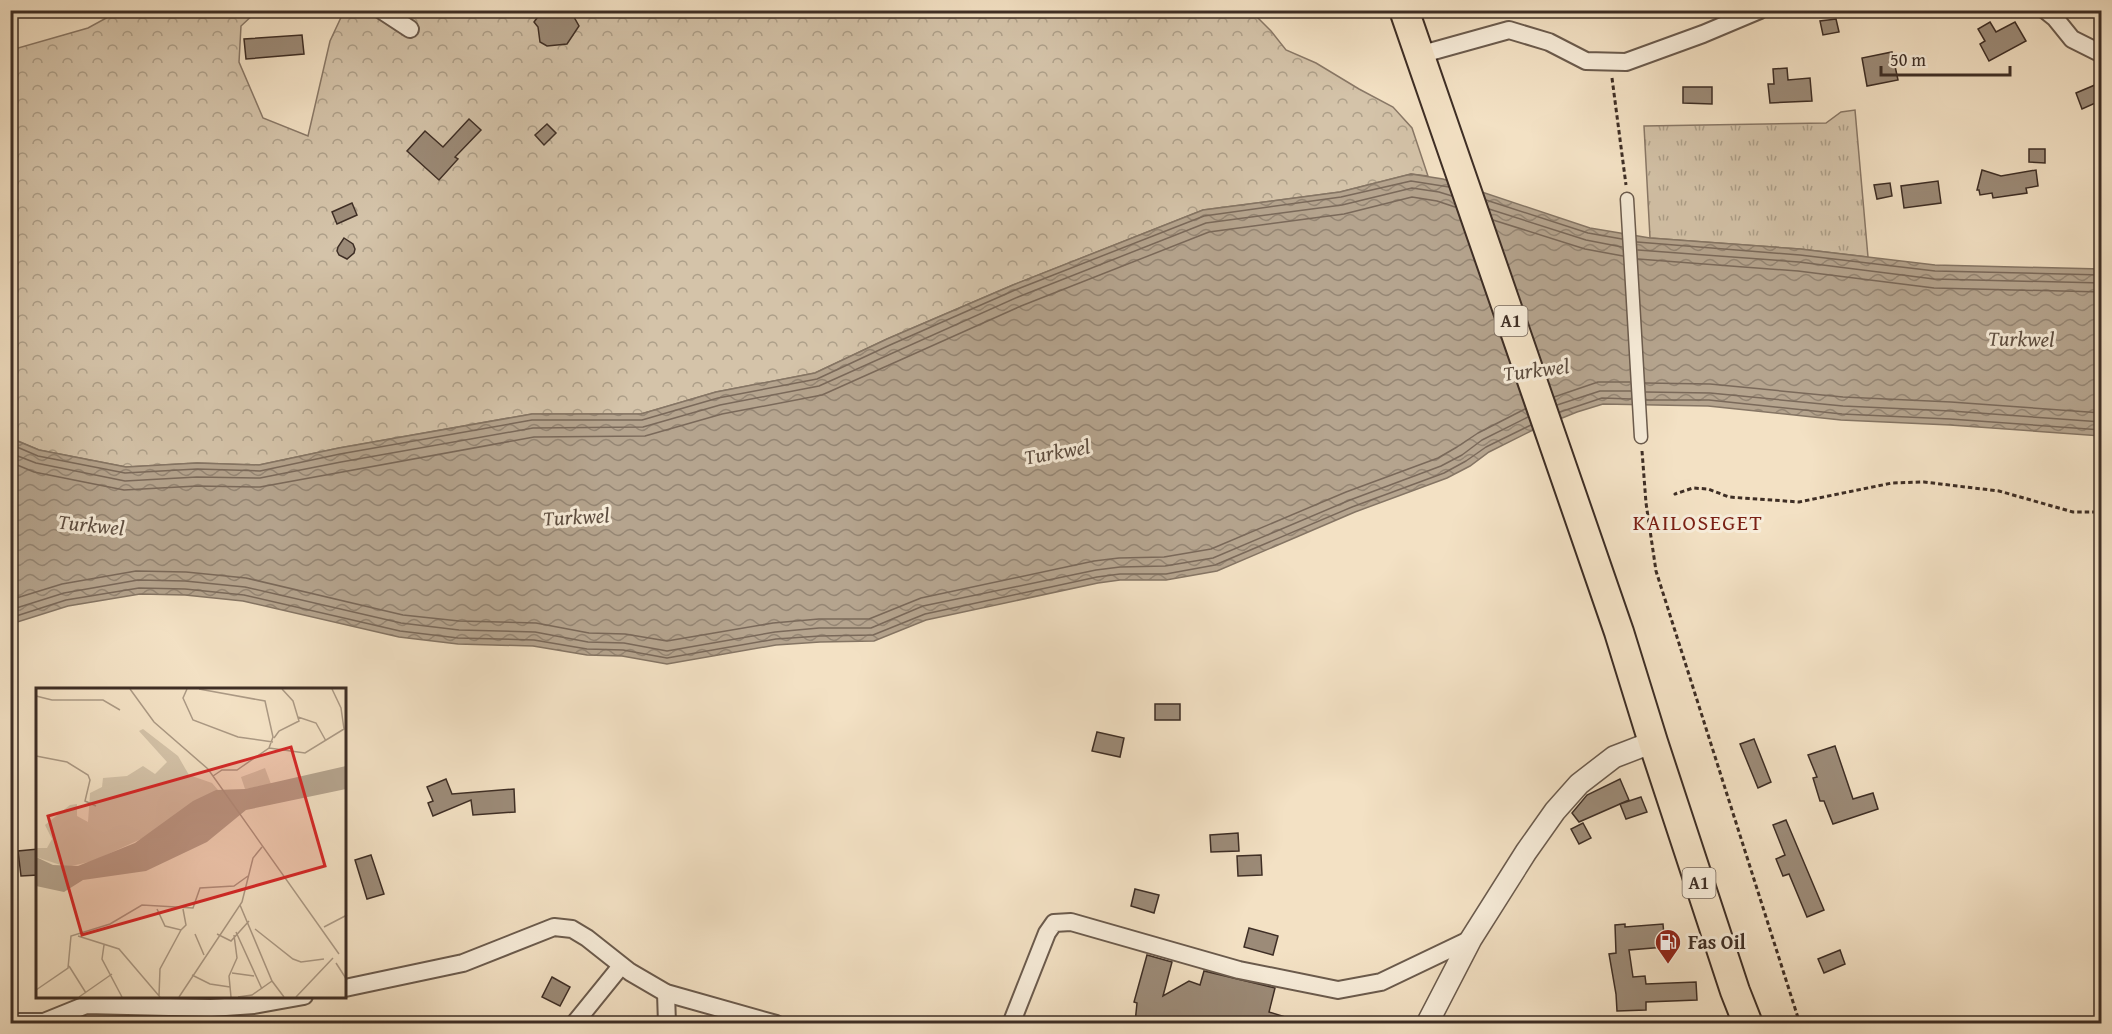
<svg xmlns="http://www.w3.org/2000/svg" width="2112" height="1034" viewBox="0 0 2112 1034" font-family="'Gentium Book Plus',serif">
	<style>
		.grass { fill: url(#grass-tufts); stroke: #897867; stroke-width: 1.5 }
		.forest { fill: url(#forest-crowns); stroke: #897867; stroke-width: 1.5 }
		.water { fill: url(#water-waves); stroke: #857564; stroke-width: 1.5 }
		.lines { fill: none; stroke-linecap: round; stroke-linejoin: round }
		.shore { stroke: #7a695a; stroke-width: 1.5 }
		.building { fill: #9c8b78; stroke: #3e2e25; stroke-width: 1.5 }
		.pedestrian-casing { stroke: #6b5b4d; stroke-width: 15 }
		.minor-casing { stroke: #6b5b4d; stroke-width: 20 }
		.tertiary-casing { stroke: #6b5b4d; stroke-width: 24 }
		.trunk-casing { stroke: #3e2e25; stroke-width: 32 }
		.path { stroke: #3e2e25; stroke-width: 3; stroke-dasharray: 4.5 3; stroke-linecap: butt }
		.pedestrian { stroke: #f7ecd9; stroke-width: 12 }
		.minor { stroke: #f7ecd9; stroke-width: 16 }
		.tertiary { stroke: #f7ecd9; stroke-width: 21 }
		.trunk { stroke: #f3e1c4; stroke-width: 28 }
		.labels { text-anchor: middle; stroke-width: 6; stroke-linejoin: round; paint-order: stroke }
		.shield { fill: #f7ecd9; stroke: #76675b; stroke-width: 1.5 }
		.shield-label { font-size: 18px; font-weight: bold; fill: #3e2e25 }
		.poi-label { font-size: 20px; font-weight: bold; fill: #3e2e25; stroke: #f7ecd9; text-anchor: start }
		.water-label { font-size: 21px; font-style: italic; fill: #5c4c3f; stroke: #f7ecd9 }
		.quarter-label { font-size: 22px; letter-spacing: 1.5px; fill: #7a1f14; stroke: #f7ecd9 }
		.inset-road { fill: none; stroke: #ab9984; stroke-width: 1.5 }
		.view { fill: #d62828; fill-opacity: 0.15; stroke: #d62828; stroke-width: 3 }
		.inset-edge { fill: none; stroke: #3e2e25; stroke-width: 3 }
	</style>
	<defs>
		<pattern id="grass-tufts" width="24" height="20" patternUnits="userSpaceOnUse" patternTransform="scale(1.5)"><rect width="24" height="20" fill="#d4c3a9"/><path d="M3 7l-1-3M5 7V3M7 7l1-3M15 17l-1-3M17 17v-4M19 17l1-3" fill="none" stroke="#ad9f89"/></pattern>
		<pattern id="forest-crowns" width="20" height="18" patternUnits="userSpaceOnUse" patternTransform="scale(1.5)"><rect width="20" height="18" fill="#d4c3a9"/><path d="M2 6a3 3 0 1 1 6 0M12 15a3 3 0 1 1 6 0" fill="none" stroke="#ad9f89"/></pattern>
		<pattern id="water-waves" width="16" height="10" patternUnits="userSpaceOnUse" patternTransform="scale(1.5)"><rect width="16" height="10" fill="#b5a48e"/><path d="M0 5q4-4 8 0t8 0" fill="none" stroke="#958674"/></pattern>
	</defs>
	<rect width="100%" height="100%" fill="#f3e1c4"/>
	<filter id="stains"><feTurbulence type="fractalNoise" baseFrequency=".00333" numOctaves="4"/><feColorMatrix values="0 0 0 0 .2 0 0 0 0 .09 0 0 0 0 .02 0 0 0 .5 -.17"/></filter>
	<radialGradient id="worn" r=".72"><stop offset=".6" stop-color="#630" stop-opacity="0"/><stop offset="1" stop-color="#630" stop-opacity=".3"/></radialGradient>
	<!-- grass -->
	<polygon class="grass" points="1855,110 1868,257 1800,249 1650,238 1644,126 1826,123 1841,112"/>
	<!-- forest -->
	<polygon class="forest" points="119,11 257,11 241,26 239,62 263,118 308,136 330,41 344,11 1251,11 1271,31 1286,50 1316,63 1359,89 1393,107 1412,128 1428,176 1411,174 1340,192 1203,210 1013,285 887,339 815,373 716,392 641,414 532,414 339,448 259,465 197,463 126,467 39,450 11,438 11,50 88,28"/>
	<!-- water -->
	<polygon class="water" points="1411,174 1443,179 1590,228 1650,238 1800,249 1935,265 2101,269 2101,436 1950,425 1841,420 1708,406 1603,404 1577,412 1535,429 1489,452 1470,466 1447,478 1355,512 1217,571 1166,580 1120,580 1098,583 926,620 874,641 820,642 776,645 667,664 622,656 587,655 533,646 458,644 399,637 243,601 185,595 140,594 68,606 11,624 10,438 39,450 126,467 197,463 259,465 339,448 532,414 641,414 716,392 815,373 887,339 1013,285 1203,210 1340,192"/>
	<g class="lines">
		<!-- shore -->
		<g class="shore">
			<polyline points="1486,200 1588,233 1622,239"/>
			<polyline points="1489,209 1586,240 1622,247"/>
			<polyline points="1493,220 1585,249 1623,256"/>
			<polyline points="1637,242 1800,255 1935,271 2102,275"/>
			<polyline points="1638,250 1799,262 1934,279 2102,283"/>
			<polyline points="1638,259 1798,271 1934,288 2102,292"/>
			<polyline points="1645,383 1710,384 1843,397 1951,402 2102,413"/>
			<polyline points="1646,392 1710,393 1843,406 1951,411 2102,422"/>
			<polyline points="1554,397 1598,382 1630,382"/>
			<polyline points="1646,400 1709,400 1842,414 1950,419 2102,430"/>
			<polyline points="1557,405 1600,391 1631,391"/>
			<polyline points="1560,412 1602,398 1631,399"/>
			<polyline points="10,444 38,456 125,473 197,469 260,471 340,454 532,420 642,420 718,398 817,379 890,345 1015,290 1204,216 1341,197 1411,181 1449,187"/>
			<polyline points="10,453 36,463 125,481 197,477 260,478 341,462 533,428 643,427 720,405 819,386 1018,297 1206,223 1342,205 1412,188 1439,192 1452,196"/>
			<polyline points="10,462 34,472 124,490 197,486 260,487 534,437 645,436 722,414 822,395 1021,306 1209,232 1344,214 1412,197 1437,201 1455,207"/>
			<polyline points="10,600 62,584 136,571 186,572 246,578 403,615 459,621 536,623 589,633 625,634 667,641 773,623 819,619 869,619 921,598 1094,561 1119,558 1164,557 1211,549 1346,492 1438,458 1457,447 1478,433 1525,409"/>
			<polyline points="10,610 64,593 138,580 185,581 245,587 401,623 459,630 535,632 588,642 624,643 667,651 775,632 819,628 871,628 923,606 1096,570 1120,567 1165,566 1213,558 1350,500 1441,466 1462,455 1482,440 1528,417"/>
			<polyline points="10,618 66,600 139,588 185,589 244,595 400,631 458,638 534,640 587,649 623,650 667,658 776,639 820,636 873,635 925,614 1097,577 1120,574 1166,574 1215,565 1352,507 1444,473 1466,461 1486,447 1531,425"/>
		</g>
	</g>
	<!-- building -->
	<g class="building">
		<polygon points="543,10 575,10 574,17 579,26 567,44 547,46 540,42 538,27 534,22"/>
		<polygon points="1836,19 1839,32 1823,35 1820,21"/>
		<polygon points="1990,22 1996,32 2015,22 2026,41 1989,61 1980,44 1985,41 1978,29"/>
		<polygon points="302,35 304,54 246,59 244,39"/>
		<polygon points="1892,52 1898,80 1867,86 1862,58"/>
		<polygon points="1787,68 1788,80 1810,78 1812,101 1770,103 1768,84 1774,84 1773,69"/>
		<polygon points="2102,82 2102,100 2082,109 2076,93"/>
		<polygon points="1683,87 1712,87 1712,104 1683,103"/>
		<polygon points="469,119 481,130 455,157 458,159 439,180 407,151 425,131 443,147"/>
		<polygon points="547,124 556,133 544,145 535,135"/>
		<polygon points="2029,149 2045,149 2045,163 2029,162"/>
		<polygon points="1982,170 2001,176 2036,170 2038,186 2026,188 2027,193 1993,198 1992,193 1980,195 1979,190 1977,190"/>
		<polygon points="1938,181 1941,203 1904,208 1901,186"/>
		<polygon points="1890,183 1892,196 1877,199 1874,185"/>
		<polygon points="352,203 357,215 337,224 332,212"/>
		<polygon points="344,238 353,244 355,249 354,253 347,259 339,255 337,251 338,247"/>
		<rect x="1155" y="704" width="25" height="16"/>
		<polygon points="1097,732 1124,738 1120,757 1092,751"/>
		<polygon points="1754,739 1771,782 1758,788 1740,744"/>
		<polygon points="1835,746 1853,799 1873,793 1878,809 1833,824 1824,801 1820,801 1813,778 1817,777 1808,755"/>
		<polygon points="446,779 452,794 514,789 515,812 473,815 471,800 433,816 428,803 433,801 427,787"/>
		<polygon points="1620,779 1629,800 1579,822 1572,813 1587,795"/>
		<polygon points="1641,797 1647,812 1626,819 1620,804"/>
		<polygon points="1786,820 1824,910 1807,917 1789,874 1783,876 1776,859 1785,855 1773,825"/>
		<polygon points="1583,823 1591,838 1579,844 1571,829"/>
		<polygon points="1238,833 1239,851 1211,852 1210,835"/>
		<polygon points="38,849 38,875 21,876 18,851"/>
		<polygon points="371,855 384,894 367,899 355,860"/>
		<polygon points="1261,855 1262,875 1238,876 1237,856"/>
		<polygon points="1135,889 1159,895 1154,913 1131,906"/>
		<polygon points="1625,924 1625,927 1663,924 1665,947 1629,950 1633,977 1645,976 1646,984 1696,982 1697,1000 1646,1002 1646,1010 1617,1011 1616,994 1609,954 1616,953 1615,925"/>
		<polygon points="1249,928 1278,936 1273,955 1244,947"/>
		<polygon points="1840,950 1845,964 1824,973 1818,959"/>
		<polygon points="1147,955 1172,962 1163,996 1189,981 1200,985 1204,971 1275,988 1269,1012 1295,1020 1294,1023 1210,1023 1192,1019 1191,1023 1135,1023 1137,1003 1134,1002"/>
		<polygon points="552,977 570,987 560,1006 542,997"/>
	</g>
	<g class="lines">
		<!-- pedestrian casing -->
		<g class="pedestrian-casing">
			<polyline id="pedestrian" points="1627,199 1641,437"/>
		</g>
		<!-- minor casing -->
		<g class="minor-casing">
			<g id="minor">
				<polyline points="381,10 410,29"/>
				<polyline points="2045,10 2055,18 2072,39 2102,54"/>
				<polyline points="1419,55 1509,30 1549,42 1586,61 1626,62 1703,34 1760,10"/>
				<polyline points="345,988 463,963 554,927 572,929 587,938 630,972 666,993 776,1024"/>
				<polyline points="666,993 667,1024"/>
				<polyline points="10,1022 44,1022 86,1005 211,1008 254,1005 304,996"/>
				<polyline points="574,1024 621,966"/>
				<polyline points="1011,1024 1047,933 1054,923 1071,922 1239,970 1338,990 1381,982 1471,939"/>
			</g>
		</g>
		<!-- tertiary casing -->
		<g class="tertiary-casing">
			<polyline id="tertiary" points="1427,1024 1471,939 1526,852 1555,811 1579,784 1614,757 1653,742"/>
		</g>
		<!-- trunk casing -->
		<g class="trunk-casing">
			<polyline id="trunk" points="1404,10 1619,632 1653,742 1735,991 1748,1024"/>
		</g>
		<!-- path -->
		<g class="path">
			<polyline points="1612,78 1626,185"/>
			<polyline points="1642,451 1646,503 1656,571 1800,1024"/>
			<polyline points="1677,493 1675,494 1693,488 1708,489 1729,497 1799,502 1892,483 1924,482 1999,491 2073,512 2102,512"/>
		</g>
		<!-- pedestrian -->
		<use href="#pedestrian" class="pedestrian"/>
		<!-- minor -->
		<use href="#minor" class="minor"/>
		<!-- tertiary -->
		<use href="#tertiary" class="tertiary"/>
		<!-- trunk -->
		<use href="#trunk" class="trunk"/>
	</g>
	<!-- icons -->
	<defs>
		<g id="fuel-pin" transform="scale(1.35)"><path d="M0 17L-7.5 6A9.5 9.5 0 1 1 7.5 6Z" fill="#8f2418" stroke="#f7ecd9"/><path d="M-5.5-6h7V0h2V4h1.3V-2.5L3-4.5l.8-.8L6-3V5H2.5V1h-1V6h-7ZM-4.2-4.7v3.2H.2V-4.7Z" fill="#fff"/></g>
	</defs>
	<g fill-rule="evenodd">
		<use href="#fuel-pin" x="1668" y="942"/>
	</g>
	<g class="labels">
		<!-- shield labels -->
		<g class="shield">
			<rect x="1494.5" y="306" width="33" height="30" rx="4.5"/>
			<rect x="1682.5" y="868" width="33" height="30" rx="4.5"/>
		</g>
		<g class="shield-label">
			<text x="1511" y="327">A1</text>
			<text x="1699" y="889">A1</text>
		</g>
		<!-- poi labels -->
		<g class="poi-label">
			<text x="1688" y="949">Fas Oil</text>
		</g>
		<!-- water labels -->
		<g class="water-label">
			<text transform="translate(2021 339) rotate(1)" y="7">Turkwel</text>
			<text transform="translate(1536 370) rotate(-7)" y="7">Turkwel</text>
			<text transform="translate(1057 452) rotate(-10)" y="7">Turkwel</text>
			<text transform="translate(576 517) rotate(-3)" y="7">Turkwel</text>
			<text transform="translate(91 525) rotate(6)" y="7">Turkwel</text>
		</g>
		<!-- quarter labels -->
		<g class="quarter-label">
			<text x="1698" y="530">KAILOSEGET</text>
		</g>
	</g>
	<!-- overview -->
	<g transform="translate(36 688)">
		<rect width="310" height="310" fill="#f3e1c4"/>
		<path d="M 229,80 L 235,96 L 209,101 L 205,89 Z" fill="#d4c3a9"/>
		<path d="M 107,41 L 142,68 L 153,87 L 176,95 L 182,102 L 118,145 L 57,173 L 31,179 L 0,169 L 0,160 L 11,160 L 16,151 L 9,137 L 34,117 L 41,116 L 41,128 L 52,134 L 54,105 L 66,99 L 67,90 L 91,88 L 107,78 L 119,86 L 131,74 L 103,43 Z" fill="#d4c3a9"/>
		<path d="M 310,78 L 310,101 L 210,122 L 171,154 L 110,183 L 47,192 L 28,204 L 0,198 L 0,169 L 17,177 L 42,178 L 99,155 L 157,113 L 180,102 L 209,101 Z" fill="#b5a48e"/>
		<path class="inset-road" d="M 94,1 L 118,34 L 172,81 L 303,266M 151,1 L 147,10 L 157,32 L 202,49 L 237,54M 163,1 L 229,13 L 237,49 L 233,60 L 201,82 L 186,82 L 177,88M 0,8 L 16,12 L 67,12 L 84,22M 262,29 L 280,35 L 290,53M 238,50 L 243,43 L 263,33 L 257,13 L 246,1M 233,60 L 269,65 L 308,41 L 305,20 L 296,1M 0,68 L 31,74 L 52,87 L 54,92 L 49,113 L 60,118M 204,217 L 236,293 L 248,309M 121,221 L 129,238 L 145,242 L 150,237 L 147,221M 288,239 L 311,227M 219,241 L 257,271 L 265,274 L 288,271M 200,244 L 226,301M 159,246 L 168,267M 181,246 L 195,253 L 213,233M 42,248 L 83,261 L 124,309M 68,257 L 66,271 L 86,309M 300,275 L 311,292M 33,278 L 50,305M 196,285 L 218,288M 156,287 L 174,296 L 194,299M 0,302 L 32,280 L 35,248 L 74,236 L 106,217 L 157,220 L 164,200 L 198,198 L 212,188M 123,308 L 124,281 L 145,242M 43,309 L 76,286M 143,309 L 206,214 L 217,170 L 226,159M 195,309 L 193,288 L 201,270 L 198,247M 202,309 L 216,307 L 236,293M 260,309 L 297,270"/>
		<path class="view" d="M 255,59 L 289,178 L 46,247 L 12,128 Z"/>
		<rect width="310" height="310" class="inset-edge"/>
	</g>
	<!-- margin -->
	<rect width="2112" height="1034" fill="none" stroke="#f3e1c4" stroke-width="36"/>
	<rect x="12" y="12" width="2088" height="1010" fill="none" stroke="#3e2e25" stroke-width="3"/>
	<rect x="18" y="18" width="2076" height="998" fill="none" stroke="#3e2e25" stroke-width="1.5"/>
	<!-- scale -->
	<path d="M1881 66v9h129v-9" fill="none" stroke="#3e2e25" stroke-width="3"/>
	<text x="1890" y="66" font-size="18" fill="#3e2e25" stroke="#f7ecd9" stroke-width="4.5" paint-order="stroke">50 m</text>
	<rect width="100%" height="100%" filter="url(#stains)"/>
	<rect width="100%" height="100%" fill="url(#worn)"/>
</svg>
